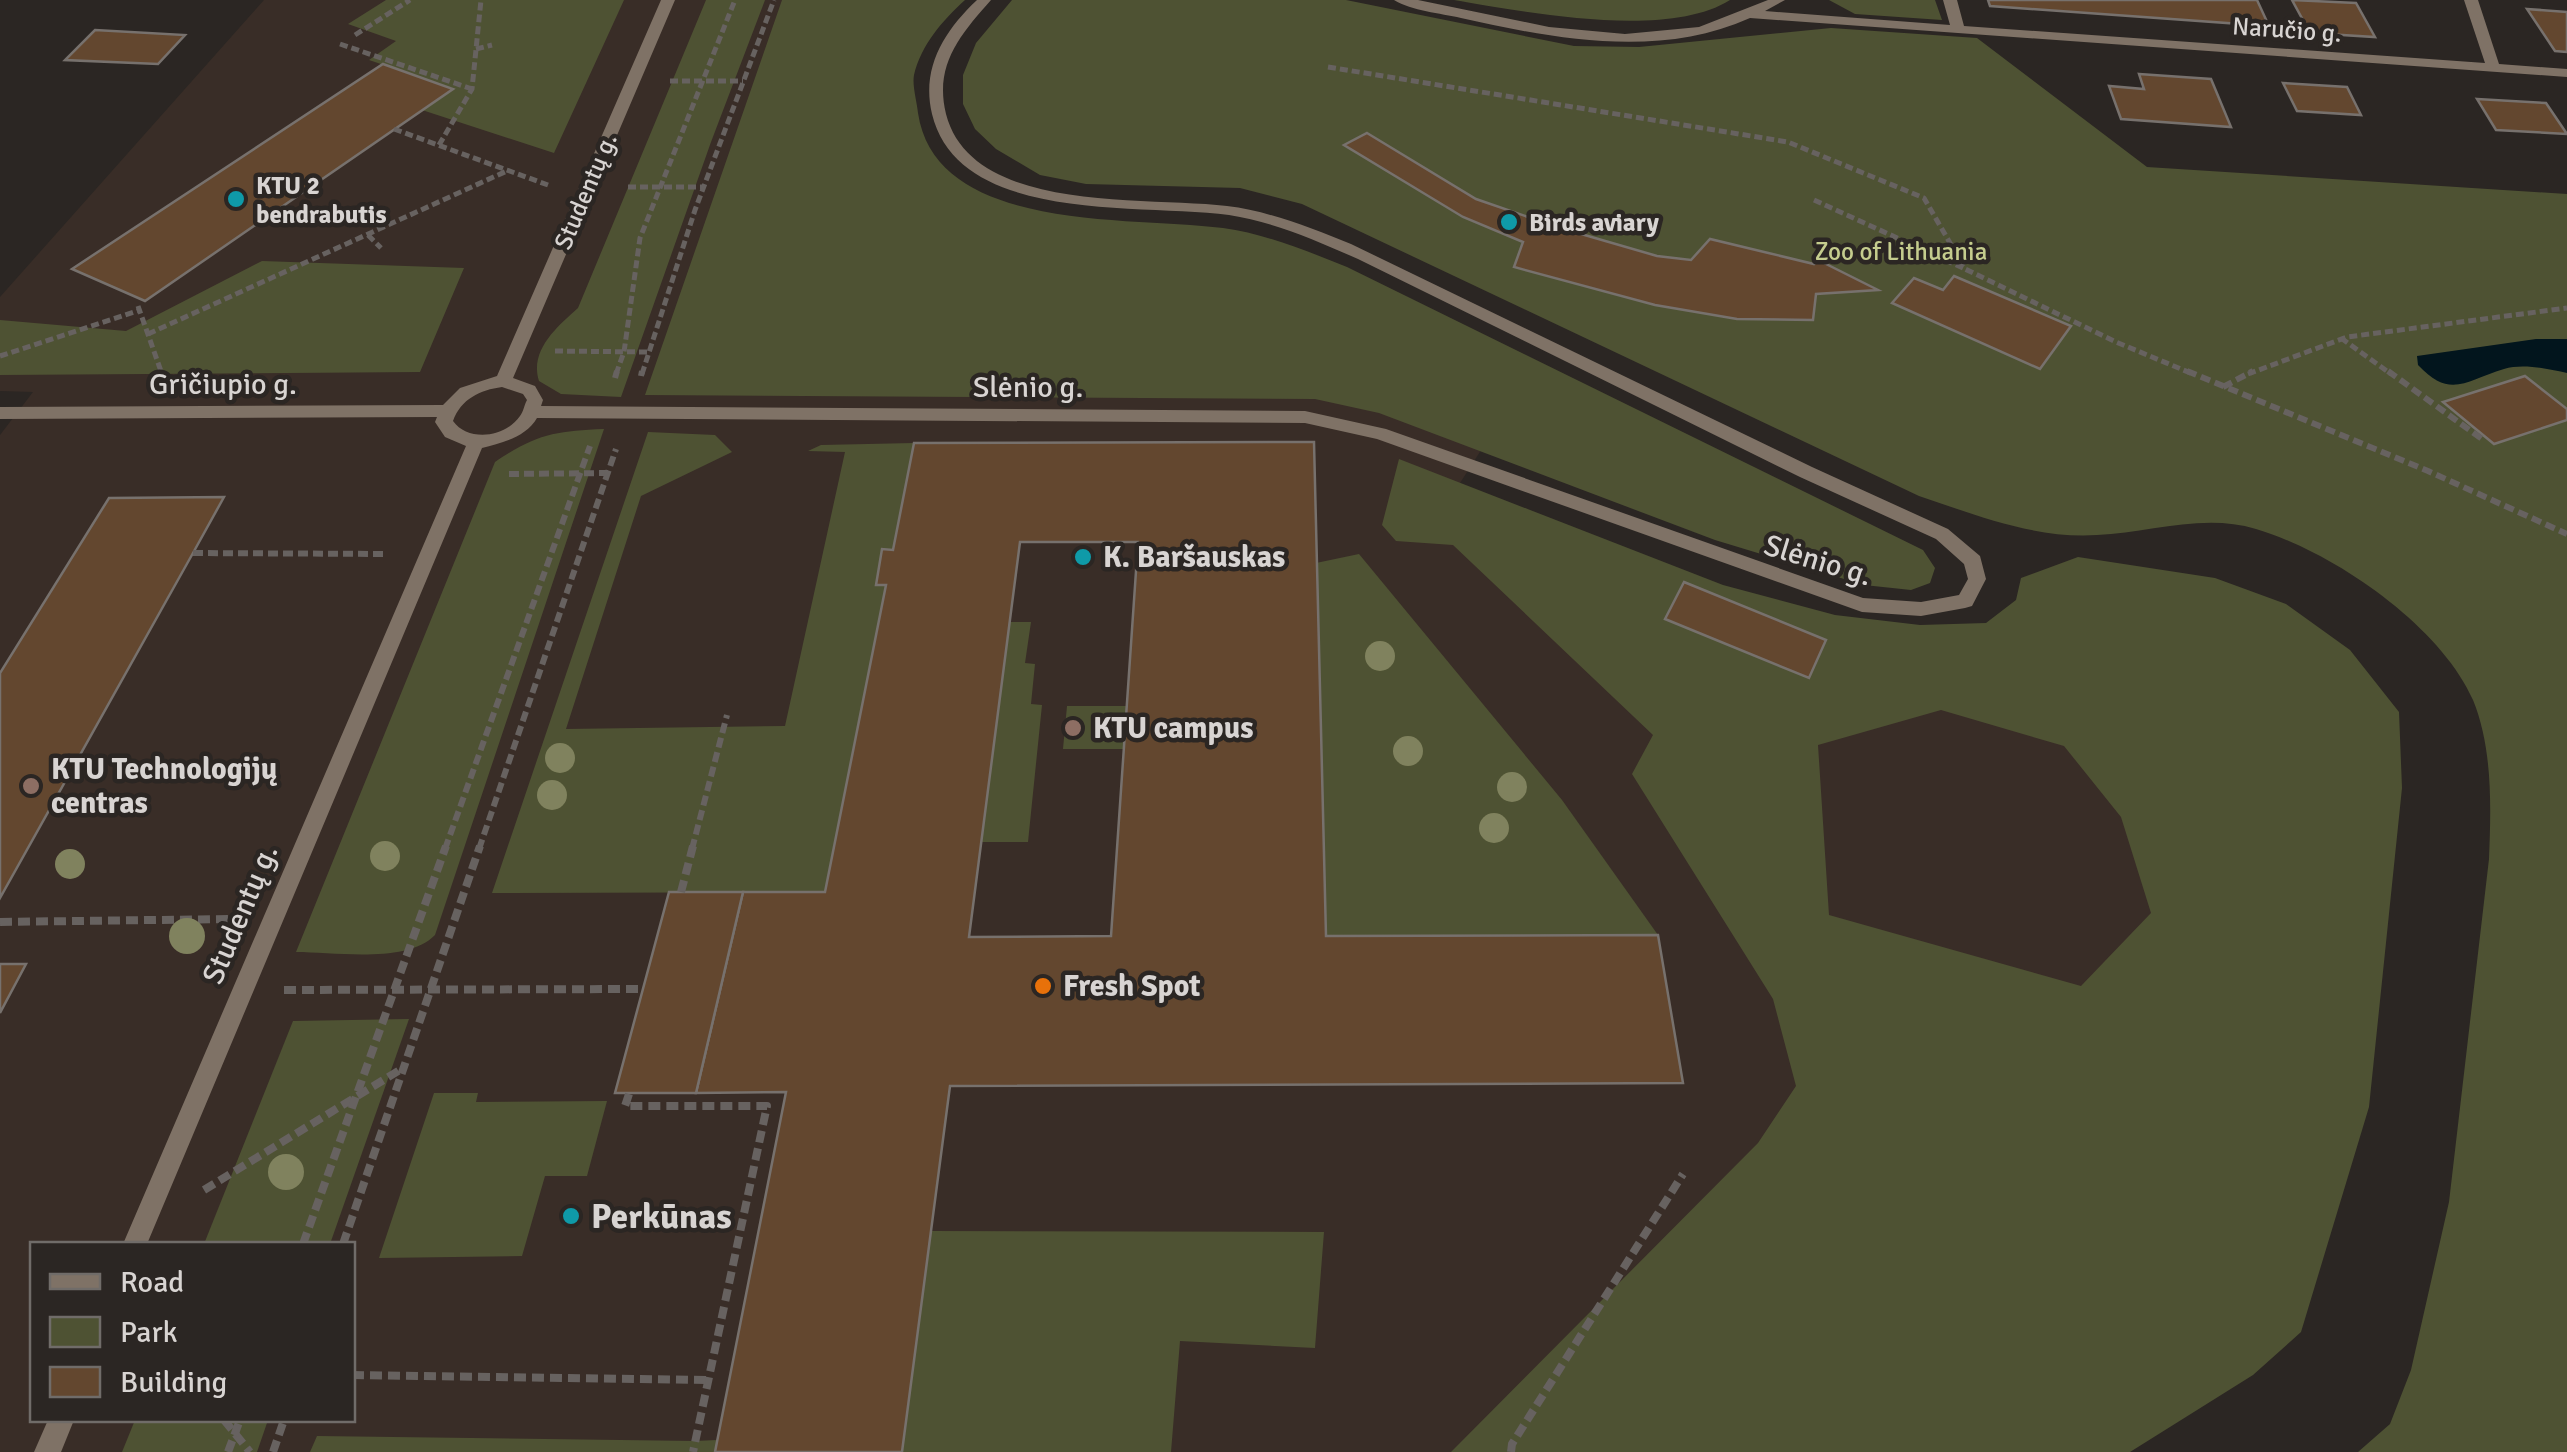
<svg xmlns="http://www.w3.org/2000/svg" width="2567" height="1452" viewBox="0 0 2567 1452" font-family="Signika,sans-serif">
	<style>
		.built { fill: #392d27; fill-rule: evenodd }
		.green { fill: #4e5233; fill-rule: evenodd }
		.water { fill: #02151d }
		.building { fill: #63472f; stroke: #77716d; stroke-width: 2.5; fill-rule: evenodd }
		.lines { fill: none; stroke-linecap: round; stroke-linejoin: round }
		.path-far2 { stroke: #676260; stroke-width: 5; stroke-dasharray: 8 4; stroke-linecap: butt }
		.path-far1 { stroke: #676260; stroke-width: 6; stroke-dasharray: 10 5; stroke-linecap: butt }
		.path { stroke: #676260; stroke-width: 8; stroke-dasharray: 12 6; stroke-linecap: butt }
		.street { fill: #7f7266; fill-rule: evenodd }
		.tree { fill: #80825e }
		.culture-dot { fill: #0f9aa8; stroke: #2b2623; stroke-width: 4 }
		.education-dot { fill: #8d6e63; stroke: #2b2623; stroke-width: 4 }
		.food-dot { fill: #e8710a; stroke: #2b2623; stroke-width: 4 }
		.labels { text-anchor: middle; stroke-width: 9; stroke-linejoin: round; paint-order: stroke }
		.far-street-label { font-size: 25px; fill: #d8d4d2; stroke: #2b2623 }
		.far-poi-label { font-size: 25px; font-weight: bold; fill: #d8d4d2; stroke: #2b2623; text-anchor: start }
		.far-park-label { font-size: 25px; fill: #c5cd8e; stroke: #2b2623 }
		.street-label { font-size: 30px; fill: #d8d4d2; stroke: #2b2623 }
		.poi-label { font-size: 30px; font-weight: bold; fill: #d8d4d2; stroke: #2b2623; text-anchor: start }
		.near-poi-label { font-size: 35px; font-weight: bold; fill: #d8d4d2; stroke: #2b2623; text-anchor: start }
	</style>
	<rect width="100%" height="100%" fill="#2b2623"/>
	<!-- built -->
	<path class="built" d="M 264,0 L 808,0 L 742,200 L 1156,306 L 1485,444 L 1453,494 L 1689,683 L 2058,685 L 2229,877 L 1663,1452 L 0,1452 L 0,435 L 33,392 L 0,391 L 0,297 ZM 32,1244 L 352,1244 L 352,1420 L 32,1420 Z"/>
	<!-- green -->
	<g class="green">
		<polygon points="386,0 624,0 554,153 422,110 452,88 369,60 396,41 348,24"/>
		<path d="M 706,0 L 765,0 L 711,142 L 621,397 L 561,394 L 539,381 C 529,350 558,326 578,308 Z"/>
		<path d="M 782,0 L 965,0 C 943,20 921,45 914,75 C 912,86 917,102 918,113 C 936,234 1133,216 1223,228 C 1266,234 1307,251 1347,267 L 1923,550 L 1935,568 L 1930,583 L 1911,590 L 1864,585 L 1715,540 L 1379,413 L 1315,399 L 645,395 Z"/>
		<path d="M 1012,0 L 1346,0 L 1574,46 L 1639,47 L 1831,28 L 1977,38 L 2147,167 L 2567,194 L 2567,1452 L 2358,1452 L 2390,1424 L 2411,1370 L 2449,1202 L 2489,859 C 2491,808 2493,749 2473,700 C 2440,625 2333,552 2256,529 C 2203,513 2149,533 2097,535 C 2035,539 1976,515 1919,496 L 1302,204 L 1240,188 L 1086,184 L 1040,175 L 996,149 L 975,129 L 963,104 L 963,75 L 976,43 Z"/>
		<path d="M 1454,0 L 1730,0 C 1667,40 1525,12 1454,0 Z"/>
		<polygon points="1829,0 1935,0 1942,20 1855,14"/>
		<polygon points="262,261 464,268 420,372 0,375 0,320 126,331"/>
		<path d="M 604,429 L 435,935 C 407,964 335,952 296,952 L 495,462 C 536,434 556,431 604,429 Z"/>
		<polygon points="648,432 715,435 732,452 641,496 566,729 785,726 845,452 808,451 821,445 914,443 893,550 882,550 876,584 886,585 825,892 492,893"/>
		<path d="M 1399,459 L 1723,585 L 1835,615 L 1920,625 L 1986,623 L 2016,600 L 2021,578 L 2078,557 L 2215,578 L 2286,604 L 2350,650 L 2399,712 L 2402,788 L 2369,1107 L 2301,1332 L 2253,1375 L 2130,1452 L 1451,1452 L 1758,1143 L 1796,1086 L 1773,999 L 1632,774 L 1653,735 L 1453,545 L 1396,541 L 1382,525 ZM 1684,583 L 1826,640 L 1809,677 L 1665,619 ZM 1941,710 L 2064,746 L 2121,817 L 2151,913 L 2081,986 L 1829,915 L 1818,745 Z"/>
		<polygon points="1359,554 1562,800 1658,935 1326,936 1316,563"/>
		<polygon points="1010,622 1031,622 1025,663 1035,664 1031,704 1042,705 1028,842 981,842"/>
		<polygon points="1067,706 1127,706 1124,749 1063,749"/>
		<polygon points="409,1019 330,1244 204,1244 293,1021"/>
		<polygon points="434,1093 478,1093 476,1102 607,1101 587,1176 545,1176 522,1256 379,1258"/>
		<polygon points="930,1231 1324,1232 1315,1348 1180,1341 1171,1452 902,1452"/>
		<polygon points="135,1420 268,1420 257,1452 122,1452"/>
		<polygon points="317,1436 695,1441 717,1440 715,1452 310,1452"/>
	</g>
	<!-- water -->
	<path class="water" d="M 2536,339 L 2567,339 L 2567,373 C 2548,369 2523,363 2504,369 C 2466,380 2451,400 2418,365 L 2417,356 Z"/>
	<!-- building -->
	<g class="building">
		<polygon points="1988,0 2257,0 2269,26 1990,6"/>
		<polygon points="2292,0 2356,3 2375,37 2310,33"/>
		<polygon points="2527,9 2567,12 2567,52 2555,51"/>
		<polygon points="95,30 185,35 158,64 65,60"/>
		<polygon points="383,64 453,89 145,301 72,269"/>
		<polygon points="2139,74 2211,79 2231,127 2121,119 2109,86 2144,89"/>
		<polygon points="2283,83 2347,87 2361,115 2297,111"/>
		<polygon points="2477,99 2546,103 2567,134 2496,130"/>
		<polygon points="1367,133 1476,199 1557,227 1657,256 1691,260 1710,239 1814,264 1818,260 1878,290 1816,294 1813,320 1737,319 1655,305 1514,267 1523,242 1463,217 1344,145"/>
		<polygon points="1954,276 2071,326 2040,369 1892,303 1914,278 1943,290"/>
		<polygon points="2525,376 2567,409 2567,420 2494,444 2443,402"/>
		<path d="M 1314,442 L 1326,936 L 1658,935 L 1683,1083 L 950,1086 L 902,1452 L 715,1452 L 786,1092 L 696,1093 L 743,892 L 825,892 L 886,585 L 876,585 L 882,549 L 893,550 L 914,443 ZM 1020,542 L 1138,542 L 1111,936 L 969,937 Z"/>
		<polygon points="224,497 193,553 0,898 0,673 109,498"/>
		<polygon points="1684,582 1826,640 1809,678 1665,619"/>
		<polygon points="669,892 743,892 696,1093 615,1093"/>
		<polygon points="0,964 26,964 0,1013"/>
	</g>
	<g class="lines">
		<!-- path-far2 -->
		<g class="path-far2">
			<polyline points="355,35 410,0"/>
			<polyline points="340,44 472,89"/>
			<polyline points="476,49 492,45"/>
			<polyline points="1328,67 1788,142 1924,198 1965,269 2116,342 2193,374"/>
			<polyline points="670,81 743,81"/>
			<polyline points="394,129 548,185"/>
			<polyline points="439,145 472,89 481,0"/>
			<polyline points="628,187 704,187"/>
			<polyline points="1814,200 1963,268"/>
			<polyline points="368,235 381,248"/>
			<polyline points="138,306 162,374"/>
			<polyline points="148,334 509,170"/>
			<polyline points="2341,338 2391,374"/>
			<polyline points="555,351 649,352"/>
			<polyline points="0,356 140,310"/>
			<polyline points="616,374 624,352 640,238 735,0"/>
			<polyline points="642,374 695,210 774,0"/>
			<polyline points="2248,374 2347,337 2567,308"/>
		</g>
		<!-- path-far1 -->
		<g class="path-far1">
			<polyline points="161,371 162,375"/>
			<polyline points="2187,371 2428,471 2567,534"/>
			<polyline points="2388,371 2482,439"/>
			<polyline points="641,376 642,371"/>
			<polyline points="615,378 617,371"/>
			<polyline points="2223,387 2253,371"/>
			<polyline points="509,474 608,473"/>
			<polyline points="193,553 387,554"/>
			<polyline points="445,849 590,446"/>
			<polyline points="479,849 616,449"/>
			<polyline points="692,849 727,715"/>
		</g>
		<!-- path -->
		<g class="path">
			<polyline points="681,892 693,846"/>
			<polyline points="0,922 229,919"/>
			<polyline points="284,990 643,989"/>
			<polyline points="629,1094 625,1106 767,1106 693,1452"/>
			<polyline points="204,1190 403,1068"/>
			<polyline points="303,1244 446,846"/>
			<polyline points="343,1244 480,846"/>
			<polyline points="352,1375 708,1380"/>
			<polyline points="224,1420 250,1452"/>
			<polyline points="228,1452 240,1420"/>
			<polyline points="273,1452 284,1420"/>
			<polyline points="1511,1452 1512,1444 1683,1174"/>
		</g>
		<!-- street -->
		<g class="street">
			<path d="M 661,0 L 675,0 L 513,378 L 535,386 L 543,400 L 541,406 L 1305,411 L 1386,429 L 1863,598 L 1921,602 L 1959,595 L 1968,579 L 1964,564 L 1936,539 L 1800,477 L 1358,259 C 1317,241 1274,222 1229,215 C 1142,203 959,225 932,114 C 921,68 944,31 977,0 L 991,0 C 960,35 934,65 946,114 C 972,215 1148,196 1227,206 C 1269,211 1311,228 1351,244 L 1812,467 L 1948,529 L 1980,556 L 1986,579 L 1972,606 L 1965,608 L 1921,616 L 1862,612 L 1377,439 L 1305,423 L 537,418 C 526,437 502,443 482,448 L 147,1244 L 123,1244 L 466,446 L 445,437 L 435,422 L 437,417 L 0,419 L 0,407 L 443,405 L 460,388 L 497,376 ZM 502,387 L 523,394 L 527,400 C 524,405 524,411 520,416 C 505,438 468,442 453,421 C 461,399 480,390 502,387 Z"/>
			<path d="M 1394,0 L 1418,0 L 1549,27 L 1625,34 L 1699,27 L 1768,0 L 1785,0 L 1765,11 L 1950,25 L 1943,0 L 1957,0 L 1964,26 L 2485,63 L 2464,0 L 2478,0 L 2499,64 L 2567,69 L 2567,77 L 1750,18 C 1659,59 1555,39 1461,18 C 1440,13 1412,11 1394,0 Z"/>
			<polygon points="48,1420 74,1420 61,1452 34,1452"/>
		</g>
	</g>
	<!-- trees -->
	<g class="tree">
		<circle cx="1380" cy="656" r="15"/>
		<circle cx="1408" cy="751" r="15"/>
		<circle cx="560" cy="758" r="15"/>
		<circle cx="1512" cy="787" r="15"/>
		<circle cx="552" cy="795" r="15"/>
		<circle cx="1494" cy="828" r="15"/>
		<circle cx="385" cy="856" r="15"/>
		<circle cx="70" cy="864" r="15"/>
		<circle cx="187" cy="936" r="18"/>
		<circle cx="286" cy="1172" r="18"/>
	</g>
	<!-- markers -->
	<g class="culture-dot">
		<circle cx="236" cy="199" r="10"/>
		<circle cx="1509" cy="222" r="10"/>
		<circle cx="1083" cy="557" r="10"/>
		<circle cx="571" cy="1216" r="10"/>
	</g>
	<g class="education-dot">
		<circle cx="1073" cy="728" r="10"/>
		<circle cx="31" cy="786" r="10"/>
	</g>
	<circle class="food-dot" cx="1043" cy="986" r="10"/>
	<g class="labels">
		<!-- far-street labels -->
		<g class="far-street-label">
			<text transform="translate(2287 29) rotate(4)" y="9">Naručio g.</text>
			<text transform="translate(585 191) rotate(-67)" y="9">Studentų g.</text>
		</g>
		<!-- far-poi labels -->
		<g class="far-poi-label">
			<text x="256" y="194">KTU 2<tspan x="256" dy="29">bendrabutis</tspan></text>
			<text x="1529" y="231">Birds aviary</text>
		</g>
		<!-- far-park labels -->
		<g class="far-park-label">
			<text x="1901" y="260">Zoo of Lithuania</text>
		</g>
		<!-- street labels -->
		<g class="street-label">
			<text x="223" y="394">Gričiupio g.</text>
			<text x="1028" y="397">Slėnio g.</text>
			<text transform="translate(1818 560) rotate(17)" y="10">Slėnio g.</text>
			<text transform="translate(240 914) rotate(-67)" y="10">Studentų g.</text>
		</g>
		<!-- poi labels -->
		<g class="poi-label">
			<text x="1103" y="567">K. Baršauskas</text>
			<text x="1093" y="738">KTU campus</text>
			<text x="51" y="779">KTU Technologijų<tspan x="51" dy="34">centras</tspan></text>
			<text x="1063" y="996">Fresh Spot</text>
		</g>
		<!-- near-poi labels -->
		<g class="near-poi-label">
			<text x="591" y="1228">Perkūnas</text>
		</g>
	</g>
	<!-- legend -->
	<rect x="30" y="1242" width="325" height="180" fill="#2b2623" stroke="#706c69" stroke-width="2.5"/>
	<rect x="50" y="1274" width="50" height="15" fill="#7f7266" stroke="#706c69" stroke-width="2.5"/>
	<text x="120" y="1292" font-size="30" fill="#d8d4d2">Road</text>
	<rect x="50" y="1317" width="50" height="30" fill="#4e5233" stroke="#706c69" stroke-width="2.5"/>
	<text x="120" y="1342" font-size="30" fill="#d8d4d2">Park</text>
	<rect x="50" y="1367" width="50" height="30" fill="#63472f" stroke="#706c69" stroke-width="2.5"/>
	<text x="120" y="1392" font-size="30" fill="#d8d4d2">Building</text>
</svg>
